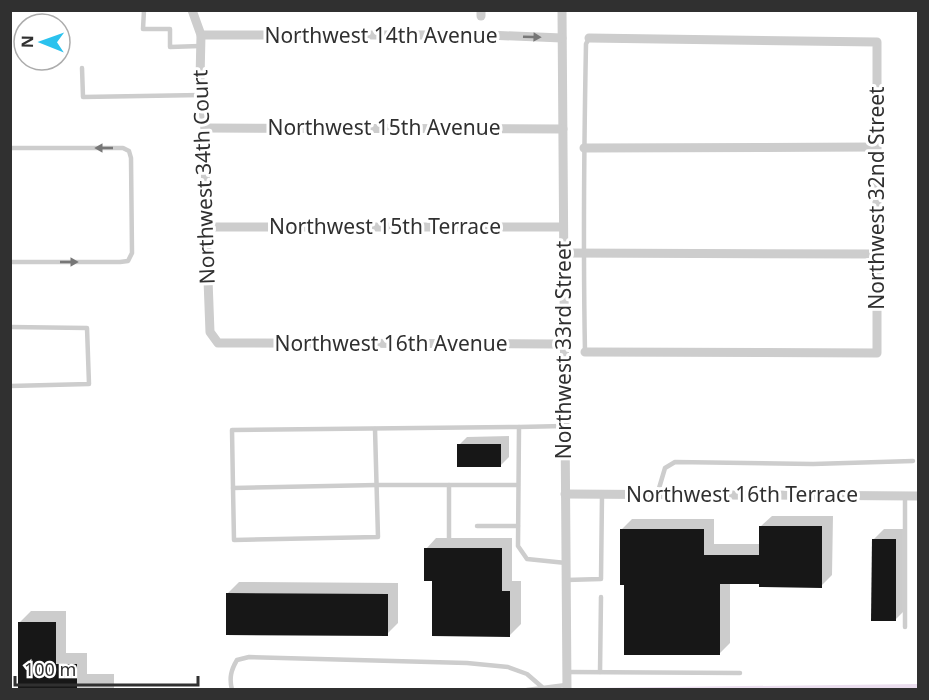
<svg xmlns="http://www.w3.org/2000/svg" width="929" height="700" viewBox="0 0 929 700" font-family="'Noto Sans',sans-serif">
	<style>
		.green { fill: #eaddee }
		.shadow { fill: #0003 }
		.building { fill: #171717 }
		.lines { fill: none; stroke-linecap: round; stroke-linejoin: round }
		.lane { stroke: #cdcdcd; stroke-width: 4.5 }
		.street { stroke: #cdcdcd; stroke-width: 9 }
		.oneway { fill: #777 }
		.labels { text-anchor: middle; stroke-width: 6; stroke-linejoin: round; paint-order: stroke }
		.street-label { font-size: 21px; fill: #303030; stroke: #fff }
	</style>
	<rect width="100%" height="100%" fill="#fff"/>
	<!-- green -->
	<polygon class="green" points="918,684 918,690 587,689 587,688"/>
	<!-- shadow -->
	<g class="shadow">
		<polygon points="509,436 509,457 501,465 459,445 467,437"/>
		<polygon points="772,516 833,516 832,575 821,586 730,583 730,643 719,654 626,583 621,530 632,519 714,519 714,544 761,544 761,526"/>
		<polygon points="884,529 906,529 906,609 895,620 873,540"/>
		<polygon points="436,538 512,538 512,581 521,581 521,624 510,635 434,579 426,549"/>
		<polygon points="239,582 398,583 398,623 387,634 228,593"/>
		<polygon points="31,611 66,611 66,653 87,653 87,674 114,674 114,690 20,690 20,622"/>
	</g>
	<!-- building -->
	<g class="building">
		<rect x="457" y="444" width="44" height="23"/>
		<polygon points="759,526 822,526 822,588 759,587 759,584 720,584 720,655 624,655 624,585 620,585 620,529 704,529 704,555 759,555"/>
		<polygon points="872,539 896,539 896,621 871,621"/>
		<polygon points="424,548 502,548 502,591 510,591 510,637 432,636 432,581 424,581"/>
		<polygon points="226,593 388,594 388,636 226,635"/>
		<polygon points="18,622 56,622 56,664 77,664 77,690 18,690"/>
	</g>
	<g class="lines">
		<!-- lane -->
		<g class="lane">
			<polyline points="144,10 143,29 170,29 170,47 200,46"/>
			<polyline points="82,68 83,97 201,95"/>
			<polyline points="10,148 123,148 129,151 131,158 132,253 128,261 120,262 10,262"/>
			<polyline points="10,327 87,328 89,384 10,386"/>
			<path d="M 585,352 C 583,249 584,147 586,44 L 589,38"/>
			<polyline points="564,426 519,427 518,546 527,559 566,563"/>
			<polyline points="518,485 377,485 233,488 232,430 519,427"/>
			<polyline points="233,488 234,540 378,537 375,429"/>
			<polyline points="657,495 665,468 675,462 813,464 913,461"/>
			<polyline points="905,496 905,627"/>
			<polyline points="477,526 518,526"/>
			<polyline points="449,539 449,485"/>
			<polyline points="566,580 601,579 602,495"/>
			<polyline points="567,672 740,673"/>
			<polyline points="600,672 601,597"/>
			<path d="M 232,690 C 229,678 231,670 237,660 L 249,657 L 467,663 L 508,667 L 527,674 L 542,687"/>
			<polyline points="527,690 566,685"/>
		</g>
		<!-- street -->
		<g class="street">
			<polyline points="192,10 201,35 200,79 205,128 206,227 210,332 218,343 554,344 564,347"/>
			<polyline points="481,10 481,16"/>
			<polyline points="562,10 567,690"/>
			<polyline points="201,35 488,35 562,38"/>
			<polyline points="205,128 563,129"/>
			<polyline points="584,148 876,147"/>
			<polyline points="206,227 563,227"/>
			<polyline points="564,253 876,254"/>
			<polyline points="585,352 877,353 877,42 589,38"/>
			<polyline points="565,494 918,496"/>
		</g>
	</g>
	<!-- one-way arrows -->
	<defs><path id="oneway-solid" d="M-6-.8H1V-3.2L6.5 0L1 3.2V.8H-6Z" transform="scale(1.5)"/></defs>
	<g class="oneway">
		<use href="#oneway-solid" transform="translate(532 37) rotate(2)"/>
		<use href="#oneway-solid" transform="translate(104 148) rotate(180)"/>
		<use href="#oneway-solid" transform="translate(69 262)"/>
	</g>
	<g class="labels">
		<!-- street labels -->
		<g class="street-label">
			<text x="381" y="43">Northwest 14th Avenue</text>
			<text x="384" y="135">Northwest 15th Avenue</text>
			<text transform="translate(204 177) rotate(-92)" y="7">Northwest 34th Court</text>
			<text transform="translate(877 198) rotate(-90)" y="7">Northwest 32nd Street</text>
			<text x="385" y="234">Northwest 15th Terrace</text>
			<text x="391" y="351">Northwest 16th Avenue</text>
			<text transform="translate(564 350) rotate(-90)" y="7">Northwest 33rd Street</text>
			<text x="742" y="502">Northwest 16th Terrace</text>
		</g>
	</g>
	<!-- border -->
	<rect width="929" height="700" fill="none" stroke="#303030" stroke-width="24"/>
	<!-- north arrow -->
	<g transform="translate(42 42) rotate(271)"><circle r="28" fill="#ffffff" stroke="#acacac" stroke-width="1.5"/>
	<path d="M0-4.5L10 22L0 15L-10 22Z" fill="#2bc2ee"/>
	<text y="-9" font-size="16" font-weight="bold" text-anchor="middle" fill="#303030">N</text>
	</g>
	<!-- scale -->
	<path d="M15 676v9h183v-9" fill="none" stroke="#303030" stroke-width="3"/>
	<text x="24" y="676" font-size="18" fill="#303030" stroke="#ffffff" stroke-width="4.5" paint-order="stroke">100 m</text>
</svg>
